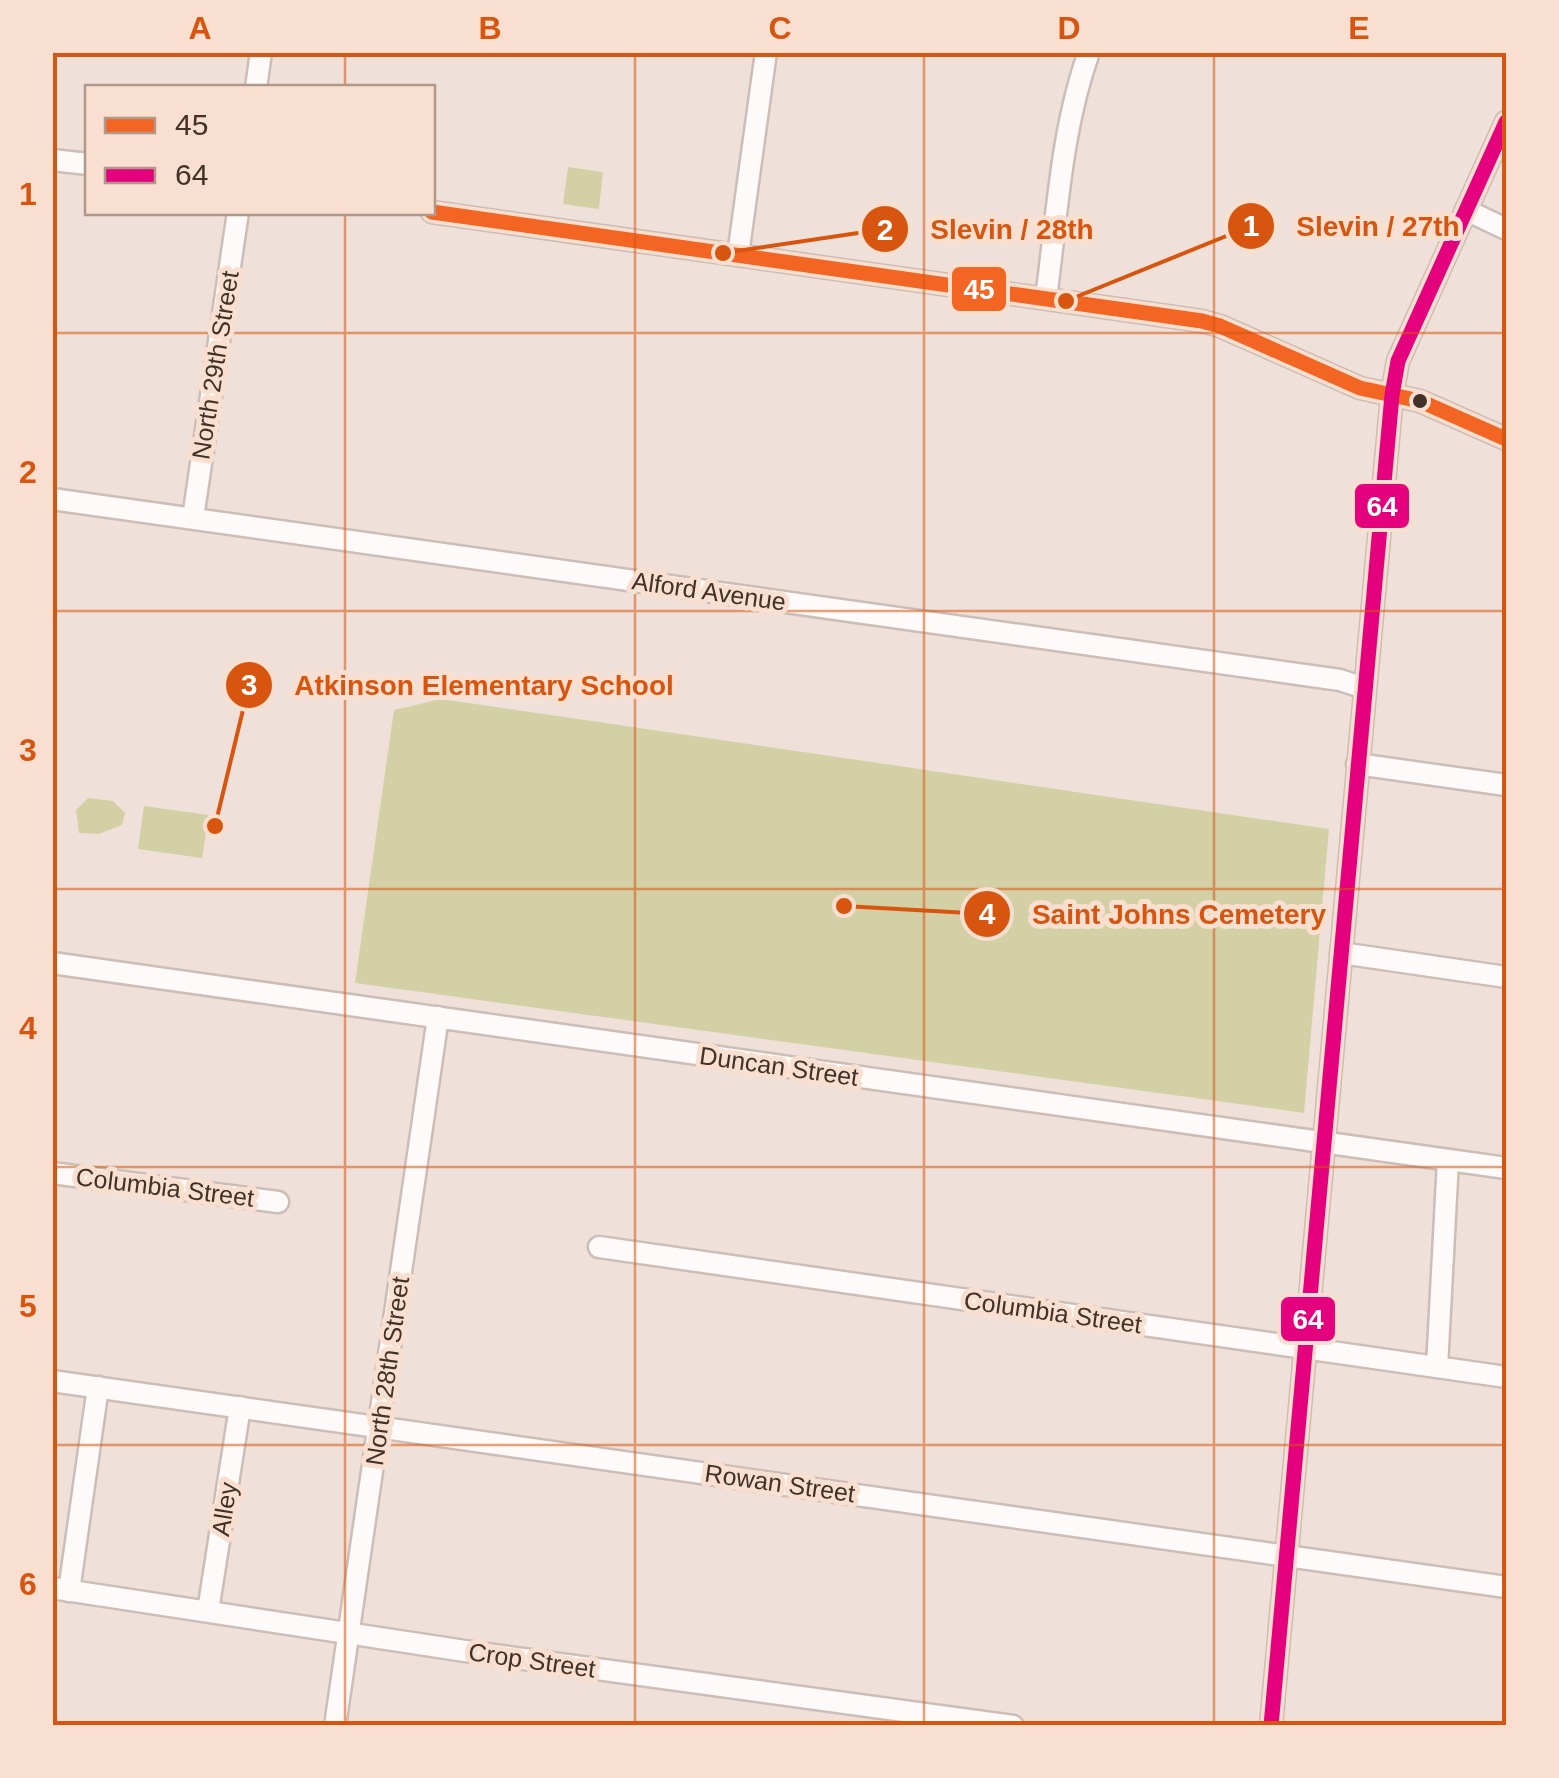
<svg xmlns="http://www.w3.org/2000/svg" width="1559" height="1778" viewBox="0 0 1559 1778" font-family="Arial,sans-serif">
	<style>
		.green { fill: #d3d0a6 }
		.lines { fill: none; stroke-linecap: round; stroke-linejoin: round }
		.minor-casing { stroke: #ccbeb6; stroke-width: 25 }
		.minor { stroke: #fdfaf9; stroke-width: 20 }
		.bus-1-casing { stroke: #f9dfcf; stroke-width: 22 }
		.bus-2-casing { stroke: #f9dfcf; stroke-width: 22 }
		.bus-1 { stroke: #f26522; stroke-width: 15 }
		.bus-2 { stroke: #e5007d; stroke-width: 15 }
		.grid { fill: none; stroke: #d7550f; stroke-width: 2.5; stroke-opacity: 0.55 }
		.bus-dot { fill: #413126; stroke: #f9dfcf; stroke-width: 4 }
		.labels { text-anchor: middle; stroke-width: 10; stroke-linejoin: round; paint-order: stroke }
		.street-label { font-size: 25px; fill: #413126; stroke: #f9dfcf }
		.leader { fill: none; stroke: #d7550f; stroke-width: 4 }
		.callout-dot { fill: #d7550f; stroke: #f9dfcf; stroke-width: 4 }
		.mark-label { font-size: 30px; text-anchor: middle; font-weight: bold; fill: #fff }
		.callout-label { font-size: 28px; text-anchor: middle; font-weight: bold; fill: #d7550f; stroke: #f9dfcf; stroke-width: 10; stroke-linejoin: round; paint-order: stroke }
		.line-badge { stroke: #f9dfcf; stroke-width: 4 }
		.badge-label { font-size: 28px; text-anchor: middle; font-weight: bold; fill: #fff }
		.neatline { fill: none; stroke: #d7550f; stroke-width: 4 }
		.grid-label { font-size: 32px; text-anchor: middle; font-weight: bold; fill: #d7550f }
	</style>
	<rect width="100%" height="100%" fill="#efe1d9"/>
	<!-- green -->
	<g class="green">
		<polygon points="568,167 603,172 599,209 563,204"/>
		<polygon points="441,699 1329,829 1304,1113 355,983 394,710"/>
		<polygon points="88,798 113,801 125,813 122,825 99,834 79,833 76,810"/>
		<polygon points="144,806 209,815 202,858 138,849"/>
	</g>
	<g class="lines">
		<!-- minor casing -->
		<g class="minor-casing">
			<g id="minor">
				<polyline points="256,88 261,52"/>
				<polyline points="52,160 88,164"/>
				<polyline points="1466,210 1506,229"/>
				<polyline points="432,212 1202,321 1220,326 1360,388 1420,401 1506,439"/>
				<polyline points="738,255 766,52"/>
				<path d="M 1046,298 C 1057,217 1061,130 1089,52"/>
				<polyline points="52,499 1340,680 1364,688"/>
				<polyline points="193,518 238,212"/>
				<polyline points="1357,764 1506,785"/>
				<polyline points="1341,953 1506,977"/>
				<polyline points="52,963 1506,1168"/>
				<polyline points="52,1173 278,1202"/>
				<polyline points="599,1247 1506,1377"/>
				<polyline points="1437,1367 1448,1160"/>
				<polyline points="52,1381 1506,1587"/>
				<polyline points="52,1588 465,1651 1013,1726"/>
				<polyline points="69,1591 98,1387"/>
				<polyline points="208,1611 240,1407"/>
				<polyline points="335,1726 438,1017"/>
				<polyline points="1271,1726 1392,395 1398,361 1506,122"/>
			</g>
		</g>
		<!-- minor -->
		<use href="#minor" class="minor"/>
		<!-- bus-1 casing -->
		<g class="bus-1-casing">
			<polyline id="bus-1" points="432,212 1202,321 1220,326 1360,388 1420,401 1506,439"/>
		</g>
		<!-- bus-2 casing -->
		<g class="bus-2-casing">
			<polyline id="bus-2" points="1271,1726 1392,395 1398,361 1506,122"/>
		</g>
		<!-- bus-1 -->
		<use href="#bus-1" class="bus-1"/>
		<!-- bus-2 -->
		<use href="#bus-2" class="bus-2"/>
	</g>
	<!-- grid -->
	<path class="grid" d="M 345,52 L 345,88M 635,52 L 635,1726M 924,52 L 924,1726M 1214,52 L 1214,1726M 345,212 L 345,1726M 52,333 L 1506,333M 52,611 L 1506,611M 52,889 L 1506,889M 52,1167 L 1506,1167M 52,1445 L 1506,1445"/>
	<!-- markers -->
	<circle class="bus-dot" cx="1420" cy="401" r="9"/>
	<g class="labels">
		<!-- street labels -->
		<g class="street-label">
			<text transform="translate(215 365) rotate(-81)" y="9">North 29th Street</text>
			<text transform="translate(709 591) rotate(8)" y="9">Alford Avenue</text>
			<text transform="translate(779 1066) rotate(8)" y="9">Duncan Street</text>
			<text transform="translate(165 1187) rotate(7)" y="9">Columbia Street</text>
			<text transform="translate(1053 1312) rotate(8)" y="9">Columbia Street</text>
			<text transform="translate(387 1371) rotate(-82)" y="9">North 28th Street</text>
			<text transform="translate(780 1483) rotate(8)" y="9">Rowan Street</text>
			<text transform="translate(224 1509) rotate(-81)" y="9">Alley</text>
			<text transform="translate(532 1660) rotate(8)" y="9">Crop Street</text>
		</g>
	</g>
	<!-- callouts -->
	<path class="leader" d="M1066 301L1251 226M723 253L885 229M215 826L249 685M844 906L987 914"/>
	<g class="callout-dot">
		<circle cx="1066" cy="301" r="10"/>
		<circle cx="723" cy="253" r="10"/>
		<circle cx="215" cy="826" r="10"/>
		<circle cx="844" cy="906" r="10"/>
		<circle cx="1251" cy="226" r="25"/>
		<circle cx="885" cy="229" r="25"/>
		<circle cx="249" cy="685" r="25"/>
		<circle cx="987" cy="914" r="25"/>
	</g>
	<g class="mark-label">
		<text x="1251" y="236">1</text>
		<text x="885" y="240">2</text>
		<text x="249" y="695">3</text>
		<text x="987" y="924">4</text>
	</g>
	<g class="callout-label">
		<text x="1378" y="236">Slevin / 27th</text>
		<text x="1012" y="239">Slevin / 28th</text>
		<text x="484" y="695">Atkinson Elementary School</text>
		<text x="1179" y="924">Saint Johns Cemetery</text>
	</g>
	<g class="line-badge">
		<rect x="950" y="265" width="58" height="48" rx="10" fill="#f26522"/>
		<rect x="1353" y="482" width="58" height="48" rx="10" fill="#e5007d"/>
		<rect x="1279" y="1295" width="58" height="48" rx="10" fill="#e5007d"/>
	</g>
	<g class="badge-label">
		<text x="979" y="299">45</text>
		<text x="1382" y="516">64</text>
		<text x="1308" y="1329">64</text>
	</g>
	<!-- border -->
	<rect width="1559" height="1778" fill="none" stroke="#f9dfcf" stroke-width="110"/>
	<!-- legend -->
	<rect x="85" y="85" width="350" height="130" fill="#f9dfcf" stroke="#af998b" stroke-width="2.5"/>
	<rect x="105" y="118" width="50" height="15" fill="#f26522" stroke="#af998b" stroke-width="2.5"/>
	<text x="175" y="135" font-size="30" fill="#413126">45</text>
	<rect x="105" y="168" width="50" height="15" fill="#e5007d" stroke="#af998b" stroke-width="2.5"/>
	<text x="175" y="185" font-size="30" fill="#413126">64</text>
	<rect x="55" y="55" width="1449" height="1668" class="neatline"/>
	<g class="grid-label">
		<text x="200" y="39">A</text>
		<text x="490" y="39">B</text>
		<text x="780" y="39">C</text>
		<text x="1069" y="39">D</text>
		<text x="1359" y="39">E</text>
		<text x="28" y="205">1</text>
		<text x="28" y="483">2</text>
		<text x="28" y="761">3</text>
		<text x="28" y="1039">4</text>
		<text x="28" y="1317">5</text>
		<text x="28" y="1595">6</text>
	</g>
</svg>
